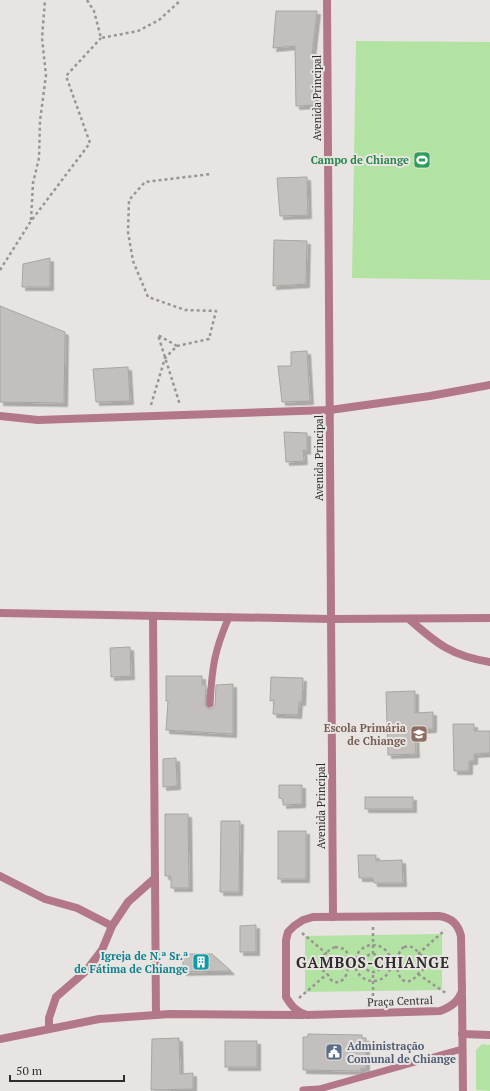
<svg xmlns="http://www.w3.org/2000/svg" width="490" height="1091" viewBox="0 0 490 1091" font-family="'PT Serif',serif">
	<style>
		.green { fill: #b2e3a2 }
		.building { fill: #c3bfbd; stroke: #a8a5a2; filter: url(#shadow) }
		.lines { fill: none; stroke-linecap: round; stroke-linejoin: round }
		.path { stroke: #989593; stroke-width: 2.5; stroke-dasharray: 3 3; stroke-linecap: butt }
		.service { stroke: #b27888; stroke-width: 7 }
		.minor { stroke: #b27888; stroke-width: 8 }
		.labels { text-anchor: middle; stroke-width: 4; stroke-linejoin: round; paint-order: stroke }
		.street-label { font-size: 11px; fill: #2e2d2c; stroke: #e8e4e1 }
		.leisure-label { font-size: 11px; font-weight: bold; fill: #27864d; stroke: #e8e4e1; text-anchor: end }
		.education-label { font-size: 11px; font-weight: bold; fill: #785e54; stroke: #e8e4e1; text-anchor: end }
		.culture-label { font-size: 11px; font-weight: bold; fill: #0d838f; stroke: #e8e4e1; text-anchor: end }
		.service-label { font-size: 11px; font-weight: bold; fill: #4e5e75; stroke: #e8e4e1; text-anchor: start }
		.district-label { font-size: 15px; font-weight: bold; letter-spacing: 1px; fill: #2e2d2c; stroke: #e8e4e1 }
	</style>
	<defs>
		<filter id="shadow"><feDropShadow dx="3.5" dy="3.5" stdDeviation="0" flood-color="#0004"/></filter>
	</defs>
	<rect width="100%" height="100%" fill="#e8e4e1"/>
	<!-- green -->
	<g class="green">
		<polygon points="356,41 490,42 490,280 352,278"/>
		<polygon points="442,934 442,990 305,992 305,936"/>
		<polygon points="482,1044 490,1045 490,1091 476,1090 476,1050"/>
	</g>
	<!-- building -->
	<g class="building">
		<polygon points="276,11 317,11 312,55 316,56 315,105 296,106 295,46 273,48"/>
		<polygon points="307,177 308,215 280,216 277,178"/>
		<polygon points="274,240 307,241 306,284 273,286"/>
		<polygon points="50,258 50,287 22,287 23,264"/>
		<polygon points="0,306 65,332 64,403 0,402"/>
		<polygon points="307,351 310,401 282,402 278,366 291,366 291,352"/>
		<polygon points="128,367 130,401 96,402 93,369"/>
		<polygon points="284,432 307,433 307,451 303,450 304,461 286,462"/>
		<polygon points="130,647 131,676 111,677 110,648"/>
		<polygon points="166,676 202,676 202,685 206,685 205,706 209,709 213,708 215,705 216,685 233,684 233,734 166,730 168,701 166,701"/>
		<polygon points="271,677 303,678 302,702 299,702 298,715 273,714 274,700 270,701"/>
		<polygon points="415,691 415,713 433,712 433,729 415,730 416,754 388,755 386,692"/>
		<polygon points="453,724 474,724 474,731 490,731 490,753 474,754 474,761 469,761 469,771 454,771"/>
		<polygon points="176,758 177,786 163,787 163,759"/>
		<polygon points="279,785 302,785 302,804 283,805 283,799 279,798"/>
		<rect x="365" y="797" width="48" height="12"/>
		<polygon points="165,814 188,814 189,888 171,888 171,876 165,876"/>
		<polygon points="221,821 240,821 239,892 220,892"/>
		<rect x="278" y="831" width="28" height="48"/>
		<polygon points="358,855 376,855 376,861 402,860 403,883 374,883 373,878 359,878"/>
		<polygon points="256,925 256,952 240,952 240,926"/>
		<polygon points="183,954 212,954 231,971 183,972"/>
		<polygon points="308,1034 362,1035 362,1038 366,1038 366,1068 361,1068 361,1071 303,1070 303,1037 308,1037"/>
		<polygon points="179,1038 180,1074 193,1073 193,1089 151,1090 152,1039"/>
		<rect x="225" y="1041" width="32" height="26"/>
	</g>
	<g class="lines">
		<!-- path -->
		<g class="path">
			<polyline points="87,0 94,11 101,38 138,31 159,20 181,0"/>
			<polyline points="31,220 33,183 39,158 40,121 46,75 42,38 45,0"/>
			<polyline points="0,270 31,221 90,143 66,76 101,38"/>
			<polyline points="177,346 209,339 216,311 185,310 148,297 133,261 128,232 129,200 145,182 211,174"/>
			<polyline points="151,405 165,358 177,346 158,335 180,405"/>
			<polyline points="302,933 327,954"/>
			<circle cx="373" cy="963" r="18"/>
			<path d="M 335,947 L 345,949 C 349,955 348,961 348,967 C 348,976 340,988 330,979 C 329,978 329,975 327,974 C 325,971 322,971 321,968 C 317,959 328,950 335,947 Z"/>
			<path d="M 404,947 C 411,945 414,948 418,952 C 421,956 425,956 426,962 C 427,969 421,970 418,974 C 413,980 411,983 402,980 C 395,972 395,953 404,947 Z"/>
			<circle cx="373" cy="963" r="9"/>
			<polyline points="373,954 373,926"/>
			<polyline points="418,954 445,930"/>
			<polyline points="348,964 364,964"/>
			<polyline points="382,964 398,964"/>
			<polyline points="418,974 447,994"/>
			<polyline points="299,998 327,974"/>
			<polyline points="373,1002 373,972"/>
		</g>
		<!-- service -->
		<g class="service">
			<path d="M 210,704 C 212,668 214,651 229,617"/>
			<polyline points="303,1090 319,1089 462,1049"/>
		</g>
		<!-- minor -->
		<g class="minor">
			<polyline points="327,0 333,917"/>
			<polyline points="0,416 38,420 330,410 430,396 490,385"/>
			<polyline points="0,613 331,619 490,618"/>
			<polyline points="153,616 155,878"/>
			<path d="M 409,619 C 437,644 452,656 490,662"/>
			<polyline points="0,876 45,899 77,908 112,926"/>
			<path d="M 439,916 C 452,918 458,924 461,936 L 462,991 C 458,1002 451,1007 440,1011 L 307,1015 C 297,1012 292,1007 286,997 L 286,940 L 288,932 L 294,926 L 303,920 L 313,917 Z"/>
			<polyline points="462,994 463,1091"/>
			<polyline points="49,1028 49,1018 56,997 86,971 102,950 112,926 128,902 155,878 156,1015"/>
			<polyline points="462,1034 490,1035"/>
			<polyline points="0,1039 99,1019 170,1014 303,1015"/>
		</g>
	</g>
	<!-- icons -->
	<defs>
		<g id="stadium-square" transform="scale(0.9)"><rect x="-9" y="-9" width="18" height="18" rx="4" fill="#2e9e5b" stroke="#e8e4e1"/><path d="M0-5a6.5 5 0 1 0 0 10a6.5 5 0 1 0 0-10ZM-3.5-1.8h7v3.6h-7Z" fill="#fff"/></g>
		<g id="school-square" transform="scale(0.9)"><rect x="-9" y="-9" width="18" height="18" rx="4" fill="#8d6e63" stroke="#e8e4e1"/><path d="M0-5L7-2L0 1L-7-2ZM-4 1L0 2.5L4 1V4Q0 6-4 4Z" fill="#fff"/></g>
		<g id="building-square" transform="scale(0.9)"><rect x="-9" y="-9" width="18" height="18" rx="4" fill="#0f9aa8" stroke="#e8e4e1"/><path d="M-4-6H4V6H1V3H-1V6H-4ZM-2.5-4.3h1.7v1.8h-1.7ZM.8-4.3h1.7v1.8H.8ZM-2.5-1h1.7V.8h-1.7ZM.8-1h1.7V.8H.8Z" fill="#fff"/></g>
		<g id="civic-square" transform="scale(0.9)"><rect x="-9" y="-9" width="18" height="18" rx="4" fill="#5c6f8a" stroke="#e8e4e1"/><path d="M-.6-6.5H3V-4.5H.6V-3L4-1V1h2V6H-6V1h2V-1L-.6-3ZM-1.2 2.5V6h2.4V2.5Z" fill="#fff"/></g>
	</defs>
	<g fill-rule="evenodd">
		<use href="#stadium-square" x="422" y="160"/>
		<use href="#school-square" x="419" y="734"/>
		<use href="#building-square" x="201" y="962"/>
		<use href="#civic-square" x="334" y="1052"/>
	</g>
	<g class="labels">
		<!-- street labels -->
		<g class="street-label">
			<text transform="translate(317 98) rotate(-90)" y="4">Avenida Principal</text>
			<text transform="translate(319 458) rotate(-90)" y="4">Avenida Principal</text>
			<text transform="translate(321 806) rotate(-90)" y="4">Avenida Principal</text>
			<text transform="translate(400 1001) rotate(-2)" y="4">Praça Central</text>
		</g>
		<!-- leisure labels -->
		<g class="leisure-label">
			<text x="409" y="164">Campo de Chiange</text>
		</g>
		<!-- education labels -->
		<g class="education-label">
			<text x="406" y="732">Escola Primária<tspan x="406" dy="13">de Chiange</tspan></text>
		</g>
		<!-- culture labels -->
		<g class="culture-label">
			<text x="188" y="960">Igreja de N.ª Sr.ª<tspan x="188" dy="13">de Fátima de Chiange</tspan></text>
		</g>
		<!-- service labels -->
		<g class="service-label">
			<text x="347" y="1050">Administração<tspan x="347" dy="13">Comunal de Chiange</tspan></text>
		</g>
		<!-- district labels -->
		<g class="district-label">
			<text x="373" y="968">GAMBOS-CHIANGE</text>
		</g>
	</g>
	<!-- scale -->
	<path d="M10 1075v6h114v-6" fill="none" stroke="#2e2d2c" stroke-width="2"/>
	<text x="16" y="1075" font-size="12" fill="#2e2d2c" stroke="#e8e4e1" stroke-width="3" paint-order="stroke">50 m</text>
</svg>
